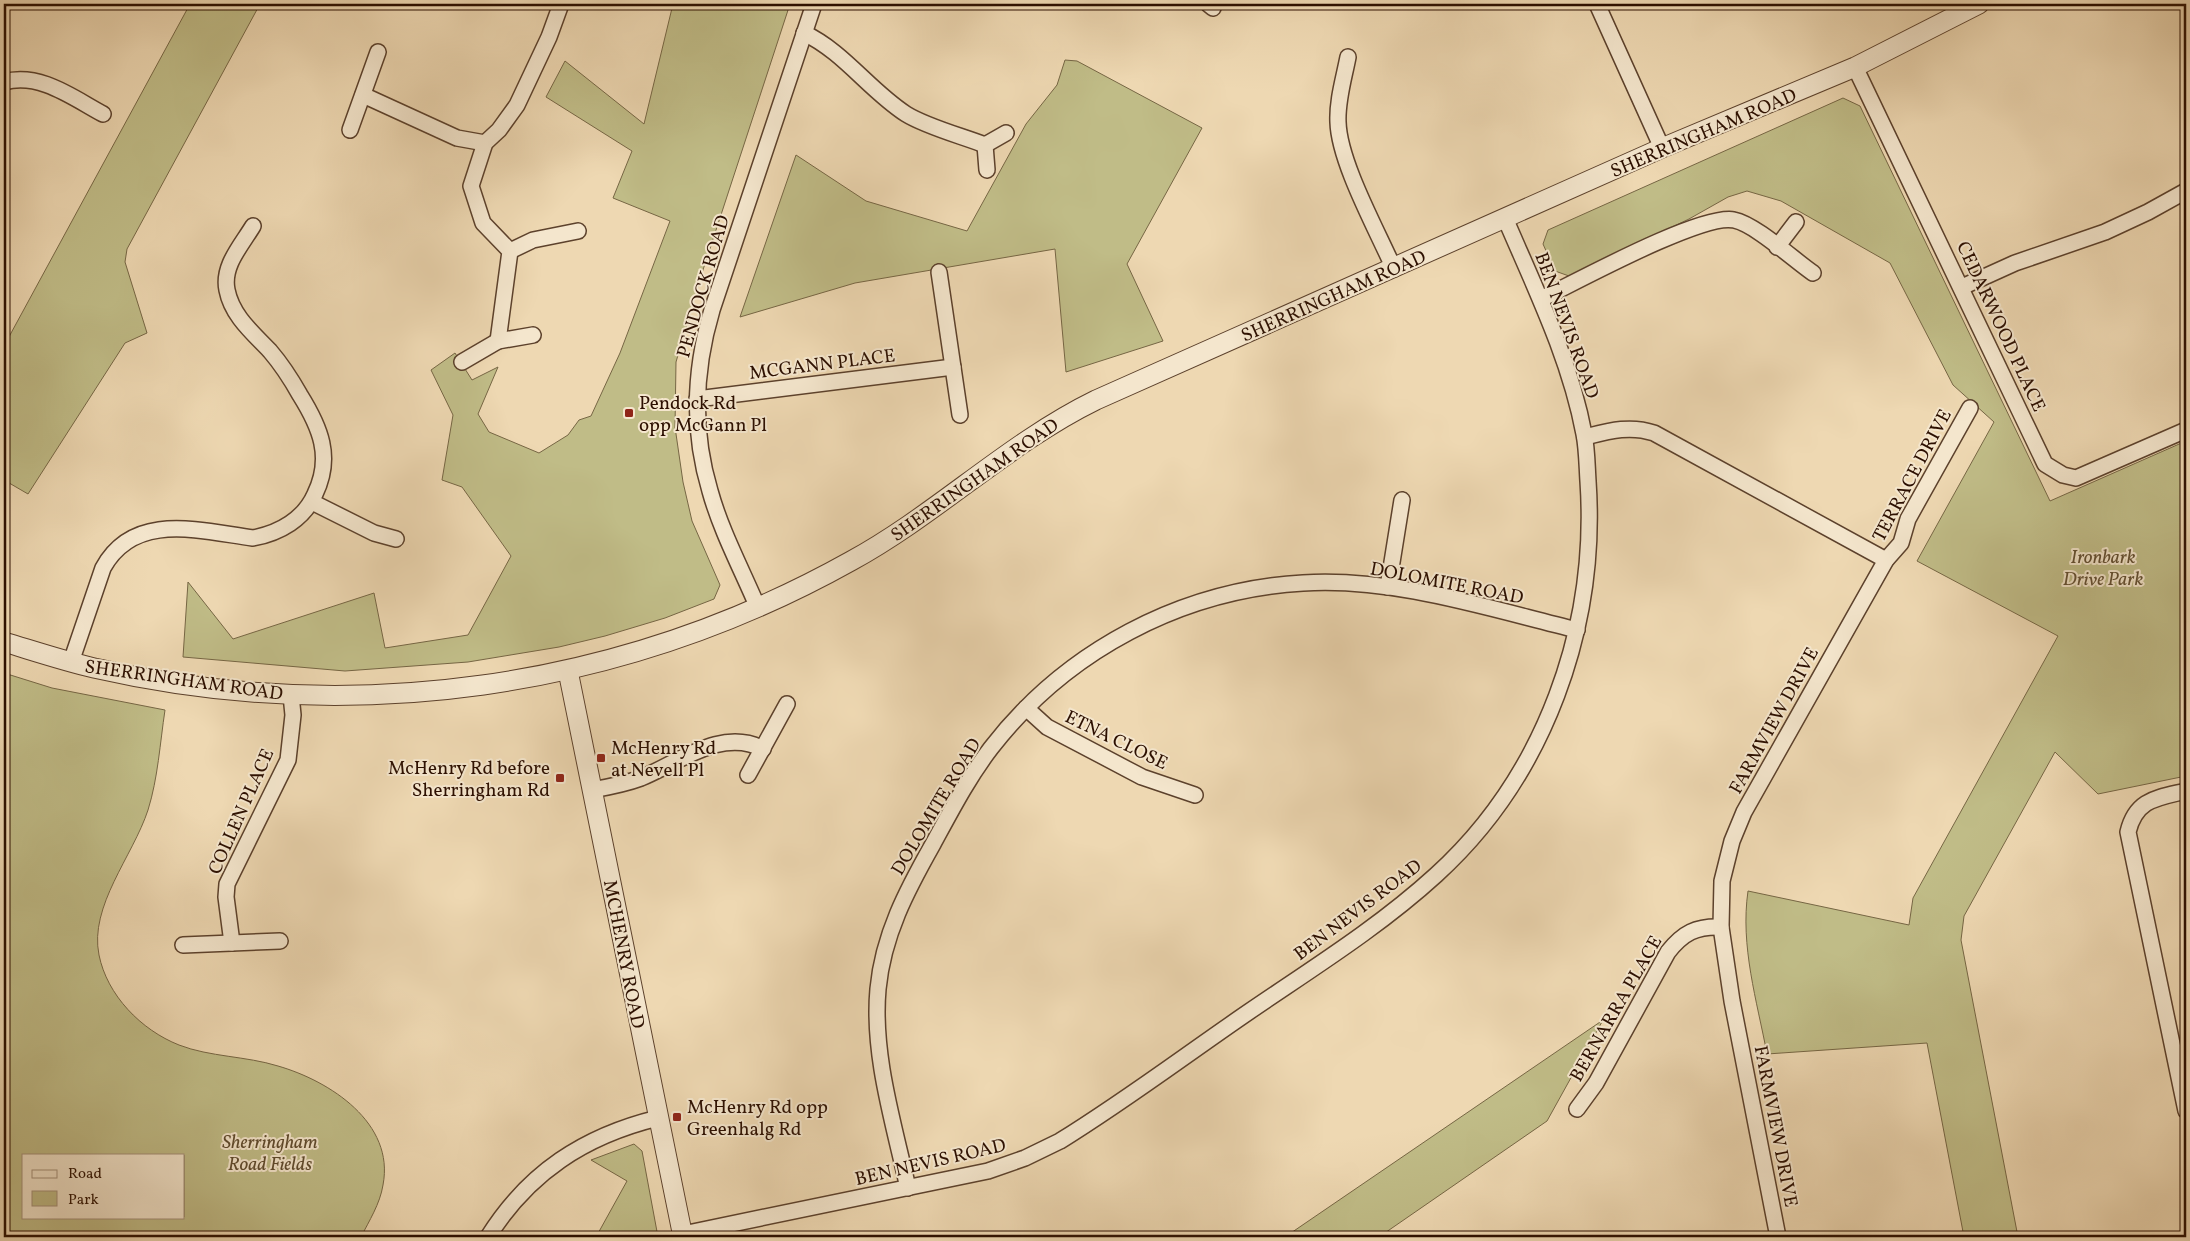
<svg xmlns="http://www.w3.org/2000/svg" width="2190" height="1241" viewBox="0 0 2190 1241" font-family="Vollkorn,serif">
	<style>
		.green { fill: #c0bc87; stroke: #766644; fill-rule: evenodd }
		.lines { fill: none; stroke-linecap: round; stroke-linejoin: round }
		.minor-casing { stroke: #5c412c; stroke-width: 18 }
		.tertiary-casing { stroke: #5c412c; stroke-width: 21 }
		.minor { stroke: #f4e6cd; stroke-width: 15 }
		.tertiary { stroke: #f4e6cd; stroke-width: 19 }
		.poi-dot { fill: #8f2418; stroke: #f4e6cd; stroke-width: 2 }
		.labels { text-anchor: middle; stroke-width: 4; stroke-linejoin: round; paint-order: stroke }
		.street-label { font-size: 19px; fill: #2c0f00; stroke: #f4e6cd }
		.poi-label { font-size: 19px; fill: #2c0f00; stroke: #f4e6cd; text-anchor: start }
		.park-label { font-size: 19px; font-style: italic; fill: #604c2f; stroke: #f4e6cd }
	</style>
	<rect width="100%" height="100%" fill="#eed8b2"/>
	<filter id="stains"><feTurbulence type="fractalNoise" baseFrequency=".004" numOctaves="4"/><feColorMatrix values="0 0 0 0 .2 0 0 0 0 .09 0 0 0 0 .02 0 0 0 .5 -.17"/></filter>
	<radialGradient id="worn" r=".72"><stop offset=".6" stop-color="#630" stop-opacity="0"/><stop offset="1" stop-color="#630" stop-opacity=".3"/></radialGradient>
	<!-- green -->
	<g class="green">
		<polygon points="190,4 260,4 127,249 125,262 147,333 125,343 28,494 4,480 4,346"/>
		<polygon points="673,4 790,4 700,279 676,362 675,427 683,482 692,521 720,585 714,599 665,618 605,636 559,647 468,662 345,671 183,657 188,582 233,639 374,593 385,648 468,635 511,556 462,487 442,480 453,415 431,370 455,353 472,380 498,367 478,414 489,432 539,453 568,435 579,420 591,416 620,353 670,221 613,198 632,151 546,97 565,61 644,124"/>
		<polygon points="1065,60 1077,61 1202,128 1127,264 1163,341 1066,372 1055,249 855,283 740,317 796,155 866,201 967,231 1026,124 1057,85"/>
		<path d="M 1843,98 L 1860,106 L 2050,501 L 2186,441 L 2186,776 L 2098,794 L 2055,752 L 1964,916 L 1961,940 L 2018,1237 L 1964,1237 L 1927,1043 L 1767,1054 C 1757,1001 1740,946 1748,891 L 1909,925 L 1913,898 L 2058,636 L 1917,561 L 1994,422 L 1953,385 L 1890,263 L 1781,201 L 1747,191 L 1728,197 L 1689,219 L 1569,276 L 1555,271 L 1543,244 L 1548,230 Z"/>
		<path d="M 4,673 L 52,688 L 165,710 C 160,743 158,778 148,810 C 133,856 89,906 99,955 C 107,995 141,1030 179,1045 C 210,1057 246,1056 278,1066 C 330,1081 395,1123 383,1185 C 380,1204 369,1221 361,1237 L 4,1237 ZM 24,1155 L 184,1155 L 184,1217 L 24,1217 Z"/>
		<polygon points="1603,1020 1547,1121 1379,1237 1285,1237"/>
		<polygon points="634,1144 642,1151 658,1237 596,1237 627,1181 591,1160"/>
	</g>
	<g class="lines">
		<!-- minor casing -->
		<g class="minor-casing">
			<g id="minor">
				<polyline points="1208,4 1213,8"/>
				<polyline points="1597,4 1662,148"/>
				<path d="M 804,33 C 844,52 869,90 906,114 C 927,127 962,136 985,145 L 1006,133"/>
				<path d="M 1348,57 C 1344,78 1337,100 1338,122 C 1339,162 1377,230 1394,269"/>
				<polyline points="1855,67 2045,464 2063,475 2076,478 2186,430"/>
				<path d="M 4,82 C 40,72 73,98 103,114"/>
				<polyline points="363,95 457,138 485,143"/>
				<polyline points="350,130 378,52"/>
				<polyline points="985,145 987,170"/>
				<polyline points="1777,247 1796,222"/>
				<polyline points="510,251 533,240 578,231"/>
				<polyline points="939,272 960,415"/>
				<polyline points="1962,287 2015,263 2105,232 2148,212 2186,191"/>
				<path d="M 1541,299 C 1576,282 1702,213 1734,220 C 1755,224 1794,260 1813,273"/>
				<polyline points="498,341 510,251 483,223 471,186 485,143 499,130 517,105 549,37 561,4"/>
				<polyline points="462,362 498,341 533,335"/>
				<polyline points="697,399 953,367"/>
				<path d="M 1585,437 C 1609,431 1630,425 1654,433 L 1886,560"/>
				<polyline points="312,502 374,533 396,539"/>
				<polyline points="1388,587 1402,500"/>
				<path d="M 758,608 C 742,570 721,531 710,491 C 692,431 694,370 712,310 L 814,4"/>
				<path d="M 71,662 L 103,568 C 134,511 200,531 253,538 C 280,533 304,519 315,494 C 333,457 320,427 300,395 C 291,379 282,365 270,351 C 253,333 232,316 227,290 C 222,266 241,246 253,226"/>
				<polyline points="1026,708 1047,727 1142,777 1195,795"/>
				<polyline points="748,775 787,704"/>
				<path d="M 592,790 C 609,787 625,784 641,778 C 678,763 722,727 763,749"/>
				<path d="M 2186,791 C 2157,798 2136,799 2128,832 L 2186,1111"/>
				<polyline points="232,943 226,897 227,884 288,760 293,715 291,695"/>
				<polyline points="183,945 280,941"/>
				<path d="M 1577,1109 L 1596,1083 L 1668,952 C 1683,933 1696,926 1721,927"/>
				<path d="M 908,1188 C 894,1124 872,1055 878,989 C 883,935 907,890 933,844 C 951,811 968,778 991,748 C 1066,651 1181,590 1303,583 C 1393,577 1490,609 1577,630"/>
				<path d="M 683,1234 L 988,1171 L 1025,1158 L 1060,1141 C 1125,1101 1187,1054 1250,1011 C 1313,968 1379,927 1436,875 C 1545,776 1598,627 1588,481 C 1587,466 1587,449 1584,434 C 1570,359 1535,288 1505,218"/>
				<path d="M 488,1237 C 528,1173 584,1136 658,1118"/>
				<polyline points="1778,1237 1732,1001 1721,927 1722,881 1732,841 1744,812 1886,560 1901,543 1908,519 1970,408"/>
			</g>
		</g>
		<!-- tertiary casing -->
		<g class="tertiary-casing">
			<g id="tertiary">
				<path d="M 4,642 C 34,651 64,661 94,668 C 353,727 620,690 851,561 C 937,514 1008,443 1096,400 L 1662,148 L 1855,67 L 1979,4"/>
				<polyline points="568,671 683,1237"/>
			</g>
		</g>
		<!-- minor -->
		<use href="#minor" class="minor"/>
		<!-- tertiary -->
		<use href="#tertiary" class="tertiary"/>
	</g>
	<!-- markers -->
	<g class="poi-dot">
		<rect x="624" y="408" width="10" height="10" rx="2.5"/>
		<rect x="596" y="753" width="10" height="10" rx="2.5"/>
		<rect x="555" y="773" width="10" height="10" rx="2.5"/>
		<rect x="672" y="1112" width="10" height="10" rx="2.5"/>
	</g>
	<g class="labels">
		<!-- street labels -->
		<g class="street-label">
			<text transform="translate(1703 132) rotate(-23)" y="7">SHERRINGHAM ROAD</text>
			<text transform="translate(702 286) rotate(-74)" y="7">PENDOCK ROAD</text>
			<text transform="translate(1333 295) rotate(-24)" y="7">SHERRINGHAM ROAD</text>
			<text transform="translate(1568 325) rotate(70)" y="7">BEN NEVIS ROAD</text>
			<text transform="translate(2002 326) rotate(65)" y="7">CEDARWOOD PLACE</text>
			<text transform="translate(822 363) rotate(-7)" y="7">MCGANN PLACE</text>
			<text transform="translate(1911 475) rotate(-62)" y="7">TERRACE DRIVE</text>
			<text transform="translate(974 479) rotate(-35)" y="7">SHERRINGHAM ROAD</text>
			<text transform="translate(1447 582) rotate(11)" y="7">DOLOMITE ROAD</text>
			<text transform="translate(184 679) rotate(8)" y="7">SHERRINGHAM ROAD</text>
			<text transform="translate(1773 720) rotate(-61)" y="7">FARMVIEW DRIVE</text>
			<text transform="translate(1117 739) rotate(26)" y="7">ETNA CLOSE</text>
			<text transform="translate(935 806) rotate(-59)" y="7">DOLOMITE ROAD</text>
			<text transform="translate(240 811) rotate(-66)" y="7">COLLEN PLACE</text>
			<text transform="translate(1357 909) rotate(-37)" y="7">BEN NEVIS ROAD</text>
			<text transform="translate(625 954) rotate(79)" y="7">MCHENRY ROAD</text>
			<text transform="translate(1615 1008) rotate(-60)" y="7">BERNARRA PLACE</text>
			<text transform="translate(1777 1126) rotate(79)" y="7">FARMVIEW DRIVE</text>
			<text transform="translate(930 1161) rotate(-13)" y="7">BEN NEVIS ROAD</text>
		</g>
		<!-- poi labels -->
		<g class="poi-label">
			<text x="639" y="409">Pendock Rd<tspan x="639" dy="22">opp McGann Pl</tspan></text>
			<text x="611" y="754">McHenry Rd<tspan x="611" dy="22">at Nevell Pl</tspan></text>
			<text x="550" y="774" text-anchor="end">McHenry Rd before<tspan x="550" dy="22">Sherringham Rd</tspan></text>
			<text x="687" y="1113">McHenry Rd opp<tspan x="687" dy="22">Greenhalg Rd</tspan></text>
		</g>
		<!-- park labels -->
		<g class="park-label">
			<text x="2103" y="563">Ironbark<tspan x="2103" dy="22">Drive Park</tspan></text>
			<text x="270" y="1148">Sherringham<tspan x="270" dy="22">Road Fields</tspan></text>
		</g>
	</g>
	<!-- margin -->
	<rect width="2190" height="1241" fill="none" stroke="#eed8b2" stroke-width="20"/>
	<rect x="5" y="5" width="2180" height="1231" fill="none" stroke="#2c0f00" stroke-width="2.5"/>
	<rect x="10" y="10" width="2170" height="1221" fill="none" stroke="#2c0f00"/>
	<!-- legend -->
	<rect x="22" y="1154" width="162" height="65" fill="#f4e6cd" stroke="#a4907b"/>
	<rect x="32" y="1170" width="25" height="8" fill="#f4e6cd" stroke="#a4907b"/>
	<text x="68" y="1178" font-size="15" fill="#2c0f00">Road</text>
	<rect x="32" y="1191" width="25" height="15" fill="#c0bc87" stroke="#a4907b"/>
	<text x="68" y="1204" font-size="15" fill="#2c0f00">Park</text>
	<rect width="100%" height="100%" filter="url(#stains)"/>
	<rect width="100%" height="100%" fill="url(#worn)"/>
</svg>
